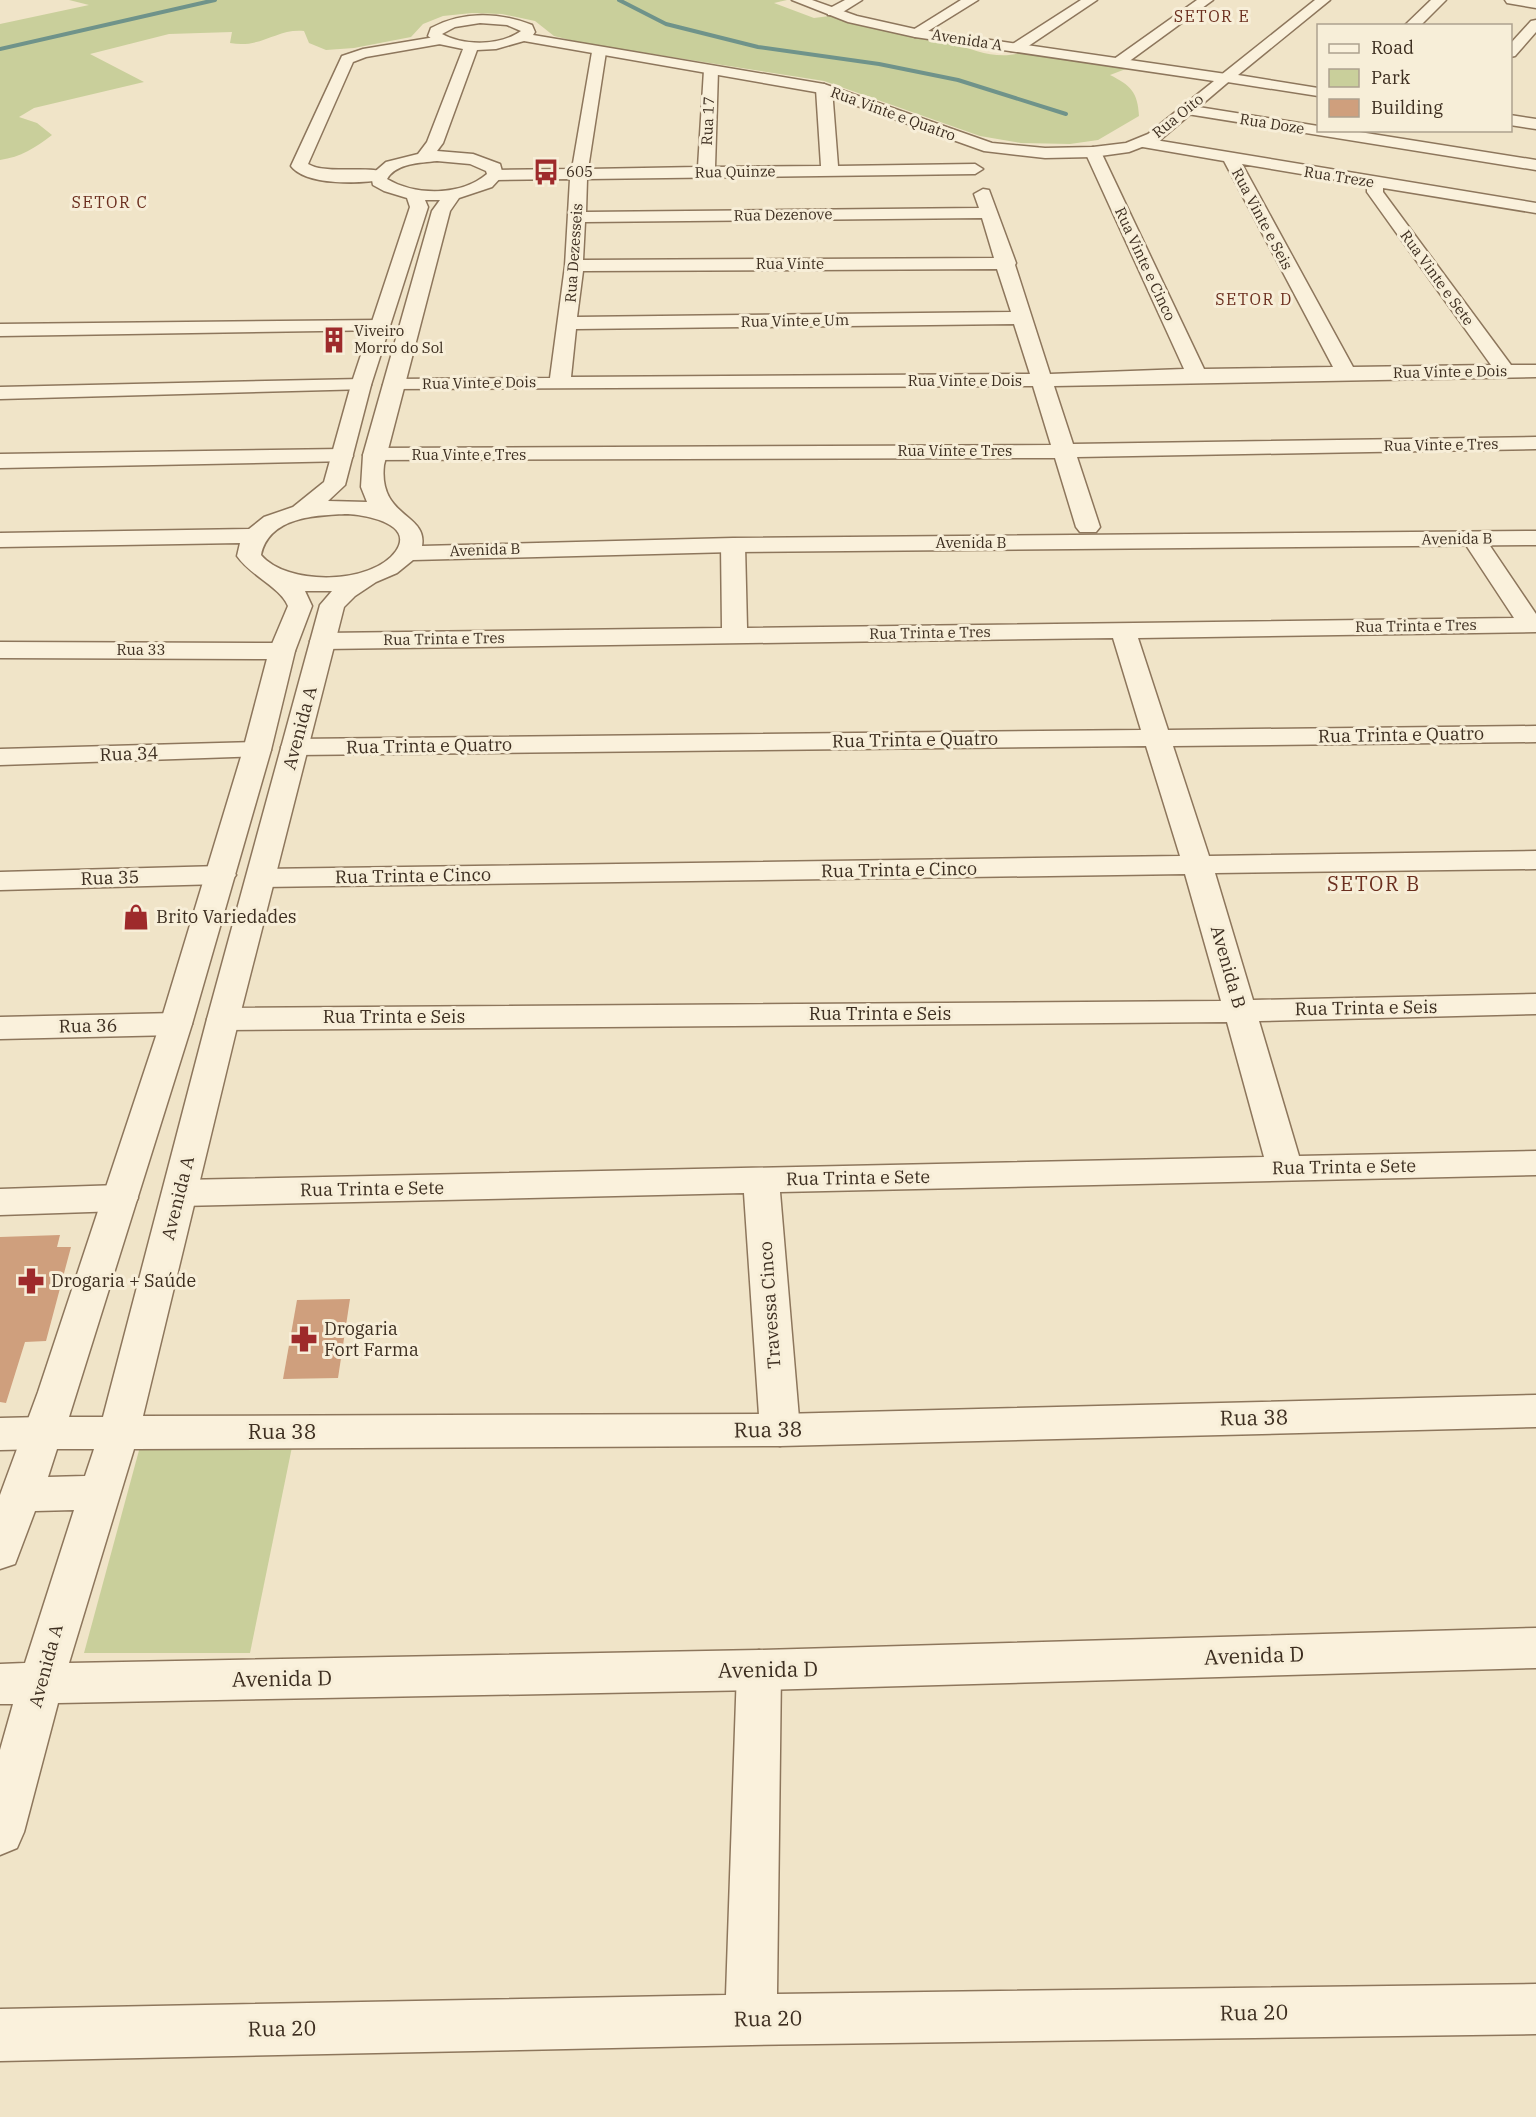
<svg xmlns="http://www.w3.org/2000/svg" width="1536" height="2117" viewBox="0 0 1536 2117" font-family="'IBM Plex Serif',serif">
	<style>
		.green { fill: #c9cf9b }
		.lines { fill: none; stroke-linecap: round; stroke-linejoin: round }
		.stream { stroke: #6f938a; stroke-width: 4 }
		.building { fill: #cf9f7d }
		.minor-casing { stroke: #8d765c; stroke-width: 3 }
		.tertiary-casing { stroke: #8d765c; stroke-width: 3 }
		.minor { fill: #faf1dc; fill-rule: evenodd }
		.tertiary { fill: #faf1dc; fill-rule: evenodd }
		.labels { text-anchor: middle; stroke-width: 6; stroke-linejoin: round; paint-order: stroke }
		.far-street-label { font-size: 15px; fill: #3d2e20; stroke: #f7eed8 }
		.far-poi-label { font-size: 15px; fill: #3d2e20; stroke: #f7eed8; text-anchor: start }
		.far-neighbourhood-label { font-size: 16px; letter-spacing: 1.5px; fill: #6b2e1e; stroke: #f7eed8 }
		.street-label { font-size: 18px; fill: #3d2e20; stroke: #f7eed8 }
		.poi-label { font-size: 18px; fill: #3d2e20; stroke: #f7eed8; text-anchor: start }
		.neighbourhood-label { font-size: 20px; letter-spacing: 1.5px; fill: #6b2e1e; stroke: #f7eed8 }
		.near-street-label { font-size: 21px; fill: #3d2e20; stroke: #f7eed8 }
	</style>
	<rect width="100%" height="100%" fill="#f0e4c8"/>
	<!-- green -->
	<g class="green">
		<path d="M 69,0 L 787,0 L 774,3 L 814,18 L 830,16 L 955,42 C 972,52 1003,60 1021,52 L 1131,67 L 1110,75 C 1130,85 1138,92 1139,116 L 1098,140 L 1070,144 L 1021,143 L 980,136 L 824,81 L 582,43 L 554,36 L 535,21 L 502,14 L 472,13 L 443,16 L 423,24 L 411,37 L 354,48 L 326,50 L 309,43 L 304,31 C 277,28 261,49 230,43 L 232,32 L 169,34 L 90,54 L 144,82 L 34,108 L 19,117 L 37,123 L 52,135 C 35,148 21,157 0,160 L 0,24 L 89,5 Z"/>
		<polygon points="293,1442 250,1653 84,1653 141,1443"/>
	</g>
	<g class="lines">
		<!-- stream -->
		<g class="stream">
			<polyline points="619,0 666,24 758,47 879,64 958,80 1066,114"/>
			<polyline points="0,49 215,0"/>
		</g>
	</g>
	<!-- building -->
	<g class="building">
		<polygon points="60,1235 57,1247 71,1247 46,1341 25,1342 6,1403 0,1402 0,1237"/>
		<polygon points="350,1299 338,1378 283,1379 297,1300"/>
	</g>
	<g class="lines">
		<!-- minor casing -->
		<g class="minor-casing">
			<g id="minor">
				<polygon points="845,0 862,0 838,15 828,15 828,9"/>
				<polygon points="961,0 978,0 920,36 915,37 908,33"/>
				<polygon points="1081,0 1097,0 1021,51 1011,51 1011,45"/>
				<polygon points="1197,0 1213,0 1124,65 1114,65 1112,62 1114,59"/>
				<polygon points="1315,0 1330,0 1238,75 1318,88 1318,96 1221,81 1219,78 1221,75"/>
				<polygon points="1431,0 1446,0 1420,26 1404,26"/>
				<polygon points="1536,20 1536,32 1515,56 1510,57 1510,44 1531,21"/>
				<path d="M 441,36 L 446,37 L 446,43 L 366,57 L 353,62 L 308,164 C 328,176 378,163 387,175 L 385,179 C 362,184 306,186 291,166 L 342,56 L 363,49 Z"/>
				<path d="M 599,48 L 606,52 L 588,169 L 698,167 L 704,70 L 711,66 L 718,70 L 715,167 L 821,166 L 816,89 L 824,84 L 832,89 L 838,166 L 975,164 L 983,169 L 975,174 L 587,179 L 586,212 L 979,208 L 974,194 L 983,189 L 989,190 L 1016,263 L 1015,265 L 1050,374 L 1184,369 L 1085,152 L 1087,149 L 1093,147 L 1101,152 L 1204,369 L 1333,367 L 1224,161 L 1137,146 L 1135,143 L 1137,140 L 1143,138 L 1536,203 L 1536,213 L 1383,188 L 1383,192 L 1511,365 L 1536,365 L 1536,377 L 1054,386 L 1073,444 L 1536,437 L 1536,449 L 1077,457 L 1100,527 L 1096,532 L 1080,532 L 1076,527 L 1055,458 L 366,460 L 363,455 L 366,450 L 374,448 L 1051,445 L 1033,386 L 386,389 L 383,385 L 386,381 L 393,379 L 550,378 L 565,266 L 570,179 L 495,180 L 487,175 L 495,170 L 572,169 L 592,52 ZM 1242,164 L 1367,185 L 1367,192 L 1491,365 L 1353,367 ZM 982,218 L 994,258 L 583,260 L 585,222 ZM 997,269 L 1011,312 L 577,317 L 583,271 ZM 1014,324 L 1030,374 L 571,377 L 576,329 Z"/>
				<polygon points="1186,105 1318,126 1318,130 1347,130 1536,160 1536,170 1181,113 1178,110"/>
				<polygon points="1510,115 1536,119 1536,129 1510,125"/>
				<polygon points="380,320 387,322 390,326 387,330 0,336 0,324"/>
				<polygon points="361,379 368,381 371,385 368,389 0,399 0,387"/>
				<polygon points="342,449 350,451 353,456 350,461 0,468 0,454"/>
				<polygon points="1474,532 1482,534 1536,614 1536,632 1138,638 1168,730 1536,726 1536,742 1173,746 1209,856 1536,851 1536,869 1215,873 1253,1000 1536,994 1536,1014 1259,1021 1299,1156 1536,1151 1536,1175 780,1192 800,1430 794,1441 780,1446 766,1441 760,1430 744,1193 180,1206 167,1202 162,1193 167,1184 180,1180 1264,1157 1227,1022 223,1030 212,1026 207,1019 212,1012 223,1008 1221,1001 1185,874 262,887 252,884 247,878 252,872 262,869 1180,856 1146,746 295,755 285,753 281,747 285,741 295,739 1141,730 1113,638 323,649 314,646 310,641 314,636 323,633 722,628 721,545 725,540 741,540 745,545 747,628 1514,618 1462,539 1466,534"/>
				<polygon points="0,642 282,643 291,646 295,651 291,656 282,659 0,658"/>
				<polygon points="257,742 267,744 271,750 267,756 0,765 0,749"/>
				<polygon points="221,866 231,869 236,875 231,881 221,884 0,890 0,872"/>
				<polygon points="176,1013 187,1016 192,1024 187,1032 176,1035 0,1039 0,1017"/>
				<polygon points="120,1185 133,1189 138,1198 133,1207 120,1211 0,1215 0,1189"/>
				<polygon points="43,1417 57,1422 63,1433 57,1444 43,1449 0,1450 0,1418"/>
				<polygon points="759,1650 775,1656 781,1670 777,1994 1536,1984 1536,2034 751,2045 0,2061 0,2009 726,1995 737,1670 743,1656"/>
			</g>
		</g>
		<!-- tertiary casing -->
		<g class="tertiary-casing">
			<g id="tertiary">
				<path d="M 792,0 L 812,0 L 857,16 L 915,29 L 1226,74 L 1233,78 L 1160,140 L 1129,152 L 1093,157 L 1045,158 L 984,151 L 821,93 L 524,41 L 496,49 L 477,50 L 443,143 L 437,151 L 473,154 L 500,164 L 503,175 L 492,187 L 459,198 L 450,211 L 384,465 C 378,518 428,513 422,546 L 733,538 L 1536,531 L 1536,545 L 733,552 L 413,560 L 397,573 L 376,582 L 355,596 L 344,607 L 239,1019 L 143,1416 L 780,1414 L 1536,1395 L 1536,1427 L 780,1446 L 134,1449 L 69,1663 L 759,1650 L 1536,1628 L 1536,1668 L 759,1690 L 58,1703 L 24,1832 L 17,1848 L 0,1855 L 0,1750 L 13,1704 L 0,1704 L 0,1664 L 25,1663 L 74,1510 L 35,1511 L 15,1564 L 0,1569 L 0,1495 L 38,1392 L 160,1024 L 243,750 L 269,651 L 288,606 C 280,587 251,576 237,556 L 240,543 L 0,547 L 0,533 L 249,529 L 264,517 L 293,507 L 324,482 L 351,385 L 410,207 L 407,198 L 384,191 L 373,185 L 371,175 L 386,162 L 418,154 L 427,142 L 463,49 L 439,44 L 428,36 L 431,28 C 463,11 499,12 532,25 L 535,32 L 533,35 L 824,84 L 992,143 L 1045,148 L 1093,147 L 1126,143 L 1148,134 L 1214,81 L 915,37 L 848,22 ZM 480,23 L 507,25 L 521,31 C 500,46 464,46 442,34 L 455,27 ZM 437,161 L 470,164 L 486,171 L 487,174 C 462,196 415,196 387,179 C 396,163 420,163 437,161 ZM 425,200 L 440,200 L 432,211 L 363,455 L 361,487 L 367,502 L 328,501 L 345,485 L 371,385 L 428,207 ZM 348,514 C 364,515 415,523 396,551 C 372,585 287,586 261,555 C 269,517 315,515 348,514 ZM 305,591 L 332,591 L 320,605 L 207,1019 L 103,1417 L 69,1417 L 192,1024 L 271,750 L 295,651 L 312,606 ZM 57,1449 L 94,1449 L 85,1476 L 48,1477 Z"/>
				<polygon points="1505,0 1536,0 1536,8 1507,3"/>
			</g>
		</g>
		<!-- minor -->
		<use href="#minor" class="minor"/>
		<!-- tertiary -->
		<use href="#tertiary" class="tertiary"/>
	</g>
	<!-- icons -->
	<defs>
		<g id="bus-bare" transform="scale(2.07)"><path d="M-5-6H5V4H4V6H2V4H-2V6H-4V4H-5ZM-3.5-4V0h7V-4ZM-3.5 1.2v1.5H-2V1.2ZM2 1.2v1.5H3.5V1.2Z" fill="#9e2a2b" stroke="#f7eed8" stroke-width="2.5" paint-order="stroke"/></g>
		<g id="building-bare" transform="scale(2.07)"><path d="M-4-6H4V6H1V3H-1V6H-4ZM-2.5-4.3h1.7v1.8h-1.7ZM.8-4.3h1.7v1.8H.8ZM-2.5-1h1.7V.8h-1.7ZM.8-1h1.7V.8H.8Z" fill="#9e2a2b" stroke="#f7eed8" stroke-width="2.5" paint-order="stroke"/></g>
		<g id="shop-bare" transform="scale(2.07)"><path d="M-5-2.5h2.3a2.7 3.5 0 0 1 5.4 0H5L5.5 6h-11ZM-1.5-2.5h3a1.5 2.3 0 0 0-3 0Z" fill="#9e2a2b" stroke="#f7eed8" stroke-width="2.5" paint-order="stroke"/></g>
		<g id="pharmacy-bare" transform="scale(2.07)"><path d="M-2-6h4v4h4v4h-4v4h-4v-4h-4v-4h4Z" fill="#9e2a2b" stroke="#f7eed8" stroke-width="2.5" paint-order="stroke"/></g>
	</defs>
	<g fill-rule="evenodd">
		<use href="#bus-bare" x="546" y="172"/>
		<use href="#building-bare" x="334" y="340"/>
		<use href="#shop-bare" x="136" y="917"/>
		<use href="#pharmacy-bare" x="31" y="1281"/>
		<use href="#pharmacy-bare" x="304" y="1339"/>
	</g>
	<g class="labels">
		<!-- far-street labels -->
		<g class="far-street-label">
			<text transform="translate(967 40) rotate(9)" y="5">Avenida A</text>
			<text transform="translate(893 114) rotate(20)" y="5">Rua Vinte e Quatro</text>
			<text transform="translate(1178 116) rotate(-39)" y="5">Rua Oito</text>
			<text transform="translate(708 121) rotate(-87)" y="5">Rua 17</text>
			<text transform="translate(1272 124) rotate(9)" y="5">Rua Doze</text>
			<text transform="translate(735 172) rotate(-1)" y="5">Rua Quinze</text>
			<text transform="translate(1339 177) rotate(9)" y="5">Rua Treze</text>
			<text transform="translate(783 215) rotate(-1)" y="5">Rua Dezenove</text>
			<text transform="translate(1262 219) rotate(62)" y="5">Rua Vinte e Seis</text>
			<text transform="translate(574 253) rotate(-86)" y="5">Rua Dezesseis</text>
			<text x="790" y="269">Rua Vinte</text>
			<text transform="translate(1145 264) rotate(65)" y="5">Rua Vinte e Cinco</text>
			<text transform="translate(1437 278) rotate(54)" y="5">Rua Vinte e Sete</text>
			<text transform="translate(795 321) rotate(-1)" y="5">Rua Vinte e Um</text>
			<text transform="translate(1450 372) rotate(-1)" y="5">Rua Vinte e Dois</text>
			<text x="965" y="386">Rua Vinte e Dois</text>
			<text transform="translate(479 383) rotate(-1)" y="5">Rua Vinte e Dois</text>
			<text transform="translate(1441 445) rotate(-1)" y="5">Rua Vinte e Tres</text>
			<text x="955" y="456">Rua Vinte e Tres</text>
			<text x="469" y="460">Rua Vinte e Tres</text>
			<text transform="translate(1457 539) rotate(-1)" y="5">Avenida B</text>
			<text x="971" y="548">Avenida B</text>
			<text transform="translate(485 550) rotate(-2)" y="5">Avenida B</text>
			<text transform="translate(1416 626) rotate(-1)" y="5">Rua Trinta e Tres</text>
			<text transform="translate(930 633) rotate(-1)" y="5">Rua Trinta e Tres</text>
			<text transform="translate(444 639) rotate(-1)" y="5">Rua Trinta e Tres</text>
			<text x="141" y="655">Rua 33</text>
		</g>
		<!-- far-poi labels -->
		<g class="far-poi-label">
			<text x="566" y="177">605</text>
			<text x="354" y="336">Viveiro<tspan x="354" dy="17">Morro do Sol</tspan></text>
		</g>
		<!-- far-neighbourhood labels -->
		<g class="far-neighbourhood-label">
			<text x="1212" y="22">SETOR E</text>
			<text x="110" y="208">SETOR C</text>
			<text x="1254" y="305">SETOR D</text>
		</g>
		<!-- street labels -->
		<g class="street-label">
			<text transform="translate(300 728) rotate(-75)" y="6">Avenida A</text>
			<text transform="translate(1401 735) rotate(-1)" y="6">Rua Trinta e Quatro</text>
			<text transform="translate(915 740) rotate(-1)" y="6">Rua Trinta e Quatro</text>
			<text transform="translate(429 746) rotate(-1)" y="6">Rua Trinta e Quatro</text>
			<text transform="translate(129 754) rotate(-2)" y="6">Rua 34</text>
			<text transform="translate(899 870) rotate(-1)" y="6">Rua Trinta e Cinco</text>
			<text transform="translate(413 876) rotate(-1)" y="6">Rua Trinta e Cinco</text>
			<text transform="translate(110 878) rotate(-2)" y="6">Rua 35</text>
			<text transform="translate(1228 967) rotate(74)" y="6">Avenida B</text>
			<text transform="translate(1366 1008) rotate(-1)" y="6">Rua Trinta e Seis</text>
			<text x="880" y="1020">Rua Trinta e Seis</text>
			<text x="394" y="1023">Rua Trinta e Seis</text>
			<text transform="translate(88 1026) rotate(-1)" y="6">Rua 36</text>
			<text transform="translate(1344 1167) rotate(-1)" y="6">Rua Trinta e Sete</text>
			<text transform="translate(858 1178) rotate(-1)" y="6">Rua Trinta e Sete</text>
			<text transform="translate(372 1189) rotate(-1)" y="6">Rua Trinta e Sete</text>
			<text transform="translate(178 1198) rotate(-76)" y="6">Avenida A</text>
			<text transform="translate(770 1305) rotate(-94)" y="6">Travessa Cinco</text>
			<text transform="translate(46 1666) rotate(-75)" y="6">Avenida A</text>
		</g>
		<!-- poi labels -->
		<g class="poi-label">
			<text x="156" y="923">Brito Variedades</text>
			<text x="51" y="1287">Drogaria + Saúde</text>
			<text x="324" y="1335">Drogaria<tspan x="324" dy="21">Fort Farma</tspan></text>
		</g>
		<!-- neighbourhood labels -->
		<g class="neighbourhood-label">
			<text x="1374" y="891">SETOR B</text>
		</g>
		<!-- near-street labels -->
		<g class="near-street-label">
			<text transform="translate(1254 1418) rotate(-1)" y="7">Rua 38</text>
			<text transform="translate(768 1430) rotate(-1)" y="7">Rua 38</text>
			<text x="282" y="1439">Rua 38</text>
			<text transform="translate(1254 1656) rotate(-2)" y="7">Avenida D</text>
			<text transform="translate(768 1670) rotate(-1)" y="7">Avenida D</text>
			<text transform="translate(282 1679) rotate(-1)" y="7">Avenida D</text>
			<text transform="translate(1254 2013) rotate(-1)" y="7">Rua 20</text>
			<text transform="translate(768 2019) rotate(-1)" y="7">Rua 20</text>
			<text transform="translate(282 2029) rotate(-1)" y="7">Rua 20</text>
		</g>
	</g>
	<!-- legend -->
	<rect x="1317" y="24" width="195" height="108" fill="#f7eed8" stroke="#ada18e" stroke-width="1.5"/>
	<rect x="1329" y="44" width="30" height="9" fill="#faf1dc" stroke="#ada18e" stroke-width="1.5"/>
	<text x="1371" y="54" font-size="18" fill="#3d2e20">Road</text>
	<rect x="1329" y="69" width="30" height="18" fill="#c9cf9b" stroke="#ada18e" stroke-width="1.5"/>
	<text x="1371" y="84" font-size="18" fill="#3d2e20">Park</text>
	<rect x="1329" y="99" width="30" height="18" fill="#cf9f7d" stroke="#ada18e" stroke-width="1.5"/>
	<text x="1371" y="114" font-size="18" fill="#3d2e20">Building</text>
</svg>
